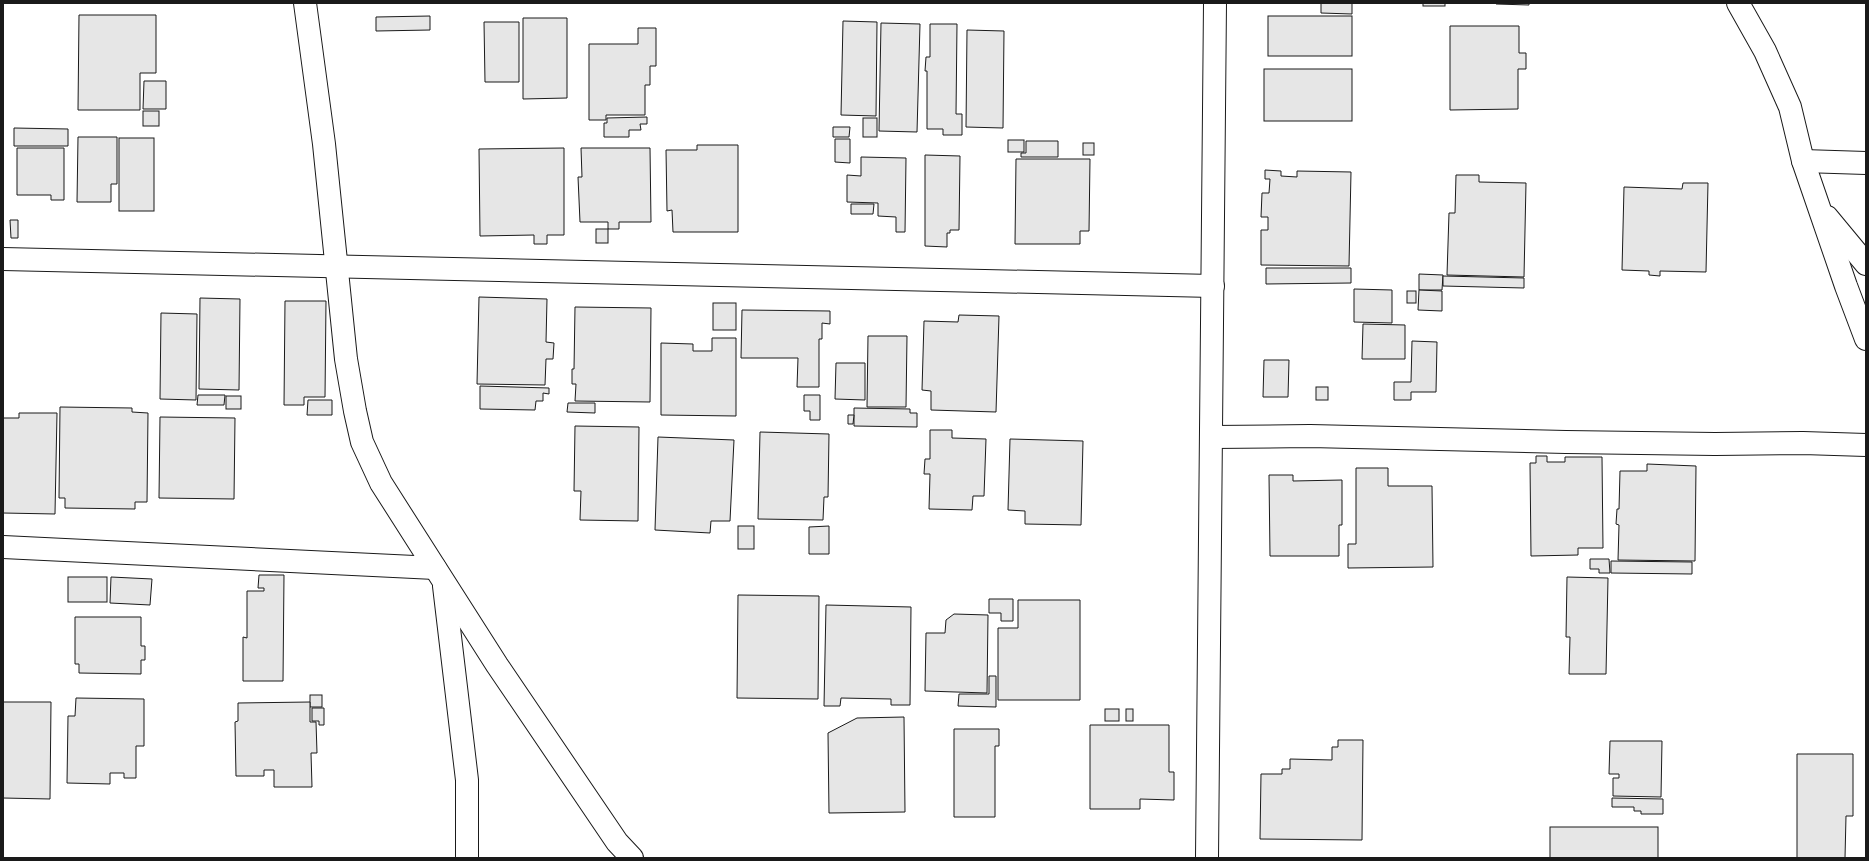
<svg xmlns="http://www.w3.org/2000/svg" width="1869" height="861" viewBox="0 0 1869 861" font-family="'Archivo Narrow',sans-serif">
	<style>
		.building { fill: #e6e6e6; stroke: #1a1a1a }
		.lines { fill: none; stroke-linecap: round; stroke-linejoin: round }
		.minor-casing { stroke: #1a1a1a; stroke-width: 24 }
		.minor { stroke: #fff; stroke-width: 22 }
	</style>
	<rect width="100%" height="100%" fill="#fff"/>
	<!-- building -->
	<g class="building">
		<polygon points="1321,3 1352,3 1352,14 1321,13"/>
		<rect x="1423" y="3" width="22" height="3"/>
		<polygon points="1496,3 1529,3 1529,5 1496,4"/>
		<polygon points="79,15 156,15 156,73 140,73 140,110 78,110"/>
		<polygon points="430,16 430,30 376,31 376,17"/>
		<rect x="1268" y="16" width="84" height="40"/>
		<polygon points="523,18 567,18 567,98 523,99"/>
		<polygon points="843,21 877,22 876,116 841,115"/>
		<polygon points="484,22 519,22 519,82 485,82"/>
		<polygon points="881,23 920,24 917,132 879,131"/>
		<polygon points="930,24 957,24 956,114 962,114 962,135 943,135 943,129 927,129 927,71 925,71 926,57 930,57"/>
		<polygon points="1450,26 1519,26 1519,53 1526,53 1526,69 1518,69 1518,109 1450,110"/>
		<polygon points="638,28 656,28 656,66 650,66 650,85 645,85 645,115 606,115 606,120 589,120 589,44 638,44"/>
		<polygon points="967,30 1004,31 1003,128 966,127"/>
		<rect x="1264" y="69" width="88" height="52"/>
		<polygon points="144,81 166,81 166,109 143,109"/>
		<rect x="143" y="111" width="16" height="15"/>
		<polygon points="647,117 647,124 640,124 641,130 629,130 629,137 604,137 604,123 607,123 607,118"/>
		<rect x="863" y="118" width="14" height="19"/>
		<polygon points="833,127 850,127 849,137 833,137"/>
		<polygon points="14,128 68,129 68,146 14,146"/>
		<polygon points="78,137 117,137 117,184 111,184 111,202 77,202"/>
		<rect x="119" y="138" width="35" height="73"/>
		<polygon points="835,139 850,139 850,163 835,162"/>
		<rect x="1008" y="140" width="16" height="12"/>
		<polygon points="1026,141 1058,141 1058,157 1021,157 1021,153 1026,153"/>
		<rect x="1083" y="143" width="11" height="12"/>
		<polygon points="697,145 738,145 738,232 673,232 672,210 667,211 666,150 697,150"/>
		<polygon points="17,148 64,148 64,200 51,200 51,195 17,195"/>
		<polygon points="564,148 564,235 547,235 547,244 534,244 534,235 480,236 479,149"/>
		<polygon points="581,148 650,148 651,222 619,222 619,229 608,229 608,222 580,222 578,177 582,177"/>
		<polygon points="925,155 960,156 959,230 950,230 950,233 947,233 947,247 925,246"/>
		<polygon points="861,157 906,158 905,232 896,232 896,217 878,216 878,203 847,202 847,175 861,176"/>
		<polygon points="1016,159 1090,159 1089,231 1080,231 1080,244 1015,244"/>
		<polygon points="1265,170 1281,171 1281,176 1297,177 1297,171 1351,172 1349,266 1261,265 1261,230 1268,230 1268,217 1261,217 1262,193 1269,193 1270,179 1265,179"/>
		<polygon points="1456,175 1479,175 1479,182 1526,183 1524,277 1447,275 1449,213 1455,213"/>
		<polygon points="1683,183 1708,183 1706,272 1660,271 1660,276 1649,275 1649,271 1622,270 1624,187 1682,189"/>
		<polygon points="851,204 874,204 873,214 851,214"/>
		<polygon points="10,220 18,220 18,238 11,238"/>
		<rect x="596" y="229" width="12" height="14"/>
		<polygon points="1266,268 1351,268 1351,283 1266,284"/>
		<polygon points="1419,274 1443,275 1442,290 1419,290"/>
		<polygon points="1443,276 1524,278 1524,288 1443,286"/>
		<polygon points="1354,289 1392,290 1392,323 1354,322"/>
		<polygon points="1419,290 1442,291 1442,311 1418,310"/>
		<rect x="1407" y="291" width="9" height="12"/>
		<polygon points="479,297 547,299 546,342 554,343 553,359 546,359 545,385 477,384"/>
		<polygon points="200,298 240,299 239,390 199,389"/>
		<polygon points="285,301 326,301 325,397 304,397 304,405 284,405"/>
		<rect x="713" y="303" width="23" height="27"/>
		<polygon points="575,307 651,308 650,402 575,401 576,384 572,384 572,369 574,369"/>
		<polygon points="742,310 830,311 830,324 822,323 822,339 819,339 819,387 797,387 798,358 741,358"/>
		<polygon points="161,313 197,314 196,400 160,399"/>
		<polygon points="959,315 999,316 996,412 931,410 931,391 922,390 924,321 958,322"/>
		<polygon points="1363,324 1405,325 1405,359 1362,359"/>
		<polygon points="868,336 907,336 906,407 867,407"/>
		<polygon points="712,338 736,338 736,416 661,415 661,343 693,344 693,351 712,351"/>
		<polygon points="1412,341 1437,342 1436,392 1411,392 1411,400 1394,400 1394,382 1411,382"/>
		<polygon points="1264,360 1289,360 1288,397 1263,397"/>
		<polygon points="836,363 865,363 865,400 835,399"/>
		<polygon points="480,386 549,388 549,394 543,393 543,401 536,401 535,410 480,409"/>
		<rect x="1316" y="387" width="12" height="13"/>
		<polygon points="198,395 225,395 224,405 197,405"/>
		<polygon points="804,395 820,395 820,420 810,420 810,411 804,411"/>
		<rect x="226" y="396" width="15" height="13"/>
		<polygon points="308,400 332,400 332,415 307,415"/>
		<polygon points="568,403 595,403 595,413 567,412"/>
		<polygon points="60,407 132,408 132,412 148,413 147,502 135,502 135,509 65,508 65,498 59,498"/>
		<polygon points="854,408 910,409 910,413 917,413 917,427 854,426"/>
		<polygon points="19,413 57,413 55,514 3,513 3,418 19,418"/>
		<polygon points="848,415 854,415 853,424 848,424"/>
		<polygon points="160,417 235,418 234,499 159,498"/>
		<polygon points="575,426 639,427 638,521 580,520 581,491 574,491"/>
		<polygon points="930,430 952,430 952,438 986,439 984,496 973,496 972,510 929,509 930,474 924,474 925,459 930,459"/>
		<polygon points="760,432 829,434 828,497 824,497 823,520 758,519"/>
		<polygon points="658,437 734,440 730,521 711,521 710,533 655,530"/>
		<polygon points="1010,439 1083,441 1081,525 1025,524 1025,511 1008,510"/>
		<polygon points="1536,456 1547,456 1547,462 1565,462 1565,457 1602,457 1603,548 1578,548 1578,555 1531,556 1530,463 1536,463"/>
		<polygon points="1647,464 1696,466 1695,561 1618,560 1619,525 1616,524 1617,509 1619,509 1620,471 1647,471"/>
		<polygon points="1356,468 1388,468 1388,486 1432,486 1433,567 1348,568 1348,544 1356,544"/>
		<polygon points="1269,475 1293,475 1293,481 1342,480 1342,525 1339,525 1339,556 1270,556"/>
		<rect x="738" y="526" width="16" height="23"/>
		<polygon points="829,526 829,554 809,554 809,527"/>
		<polygon points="1590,559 1609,559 1610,573 1599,573 1599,569 1590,569"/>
		<polygon points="1611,561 1692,562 1692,574 1611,573"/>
		<polygon points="259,575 284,575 283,681 243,681 243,637 247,638 247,591 264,591 264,588 258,588"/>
		<rect x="68" y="577" width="39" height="25"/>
		<polygon points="111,577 152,579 150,605 110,603"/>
		<polygon points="1567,577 1608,578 1606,674 1569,674 1570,637 1566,637"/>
		<polygon points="738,595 819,596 818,699 737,698"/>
		<polygon points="989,599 1013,599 1013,621 1001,621 1001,613 989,613"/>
		<polygon points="1018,600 1080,600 1080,700 998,700 998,628 1018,628"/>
		<polygon points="826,605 911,607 910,705 891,705 891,699 841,698 840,706 824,706"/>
		<polygon points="954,614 988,615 987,693 925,691 926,633 945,633 946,620"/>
		<polygon points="75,617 141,617 141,646 145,646 145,660 141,660 141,674 79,673 79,664 75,664"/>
		<polygon points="989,676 996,676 996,707 958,706 959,694 989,694"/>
		<rect x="310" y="695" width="12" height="12"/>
		<polygon points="76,698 144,699 144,746 136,746 136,778 124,778 124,773 110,773 110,784 67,783 68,716 75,716"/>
		<polygon points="3,702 51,702 50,799 3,798"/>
		<polygon points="310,702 310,722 316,722 317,753 311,753 312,787 274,787 274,770 264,770 264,776 236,776 235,722 238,721 238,703"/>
		<polygon points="312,708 324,708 324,725 319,725 319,721 312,721"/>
		<rect x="1105" y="709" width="14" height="12"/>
		<rect x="1126" y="709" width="7" height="12"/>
		<polygon points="904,717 905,812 829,813 828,733 857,718"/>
		<polygon points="1090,725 1169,725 1169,772 1174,772 1174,800 1140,799 1140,809 1090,809"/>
		<polygon points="954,729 999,729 999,746 995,746 995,817 954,817"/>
		<polygon points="1338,740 1363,740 1362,840 1260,839 1261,774 1282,774 1282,769 1290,769 1290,759 1332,760 1332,747 1338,747"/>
		<polygon points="1610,741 1662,741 1661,797 1613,796 1613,778 1619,778 1619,774 1609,774"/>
		<polygon points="1797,754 1853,754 1853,816 1846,816 1845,858 1797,858"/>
		<polygon points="1612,798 1663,799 1663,814 1641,814 1641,811 1634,811 1634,807 1612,807"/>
		<rect x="1550" y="827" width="108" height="31"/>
	</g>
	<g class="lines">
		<!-- minor casing -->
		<g class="minor-casing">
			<g id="minor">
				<polyline points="305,3 324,144 346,359 355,411 362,442 381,483 497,665 617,842 632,858"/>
				<polyline points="1738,3 1765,51 1790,107 1803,161 1846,286 1866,339"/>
				<polyline points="1803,161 1866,163"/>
				<polyline points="1827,217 1866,264"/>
				<polyline points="3,259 1213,286"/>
				<polyline points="1212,437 1310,436 1566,442 1715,444 1803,443 1866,445"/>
				<polyline points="3,547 435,568"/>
				<polyline points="444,586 467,780 467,858"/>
				<polyline points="1207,858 1215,3"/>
			</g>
		</g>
		<!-- minor -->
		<use href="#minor" class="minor"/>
	</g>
	<!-- border -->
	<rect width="1869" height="861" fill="none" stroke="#1a1a1a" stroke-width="8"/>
</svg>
